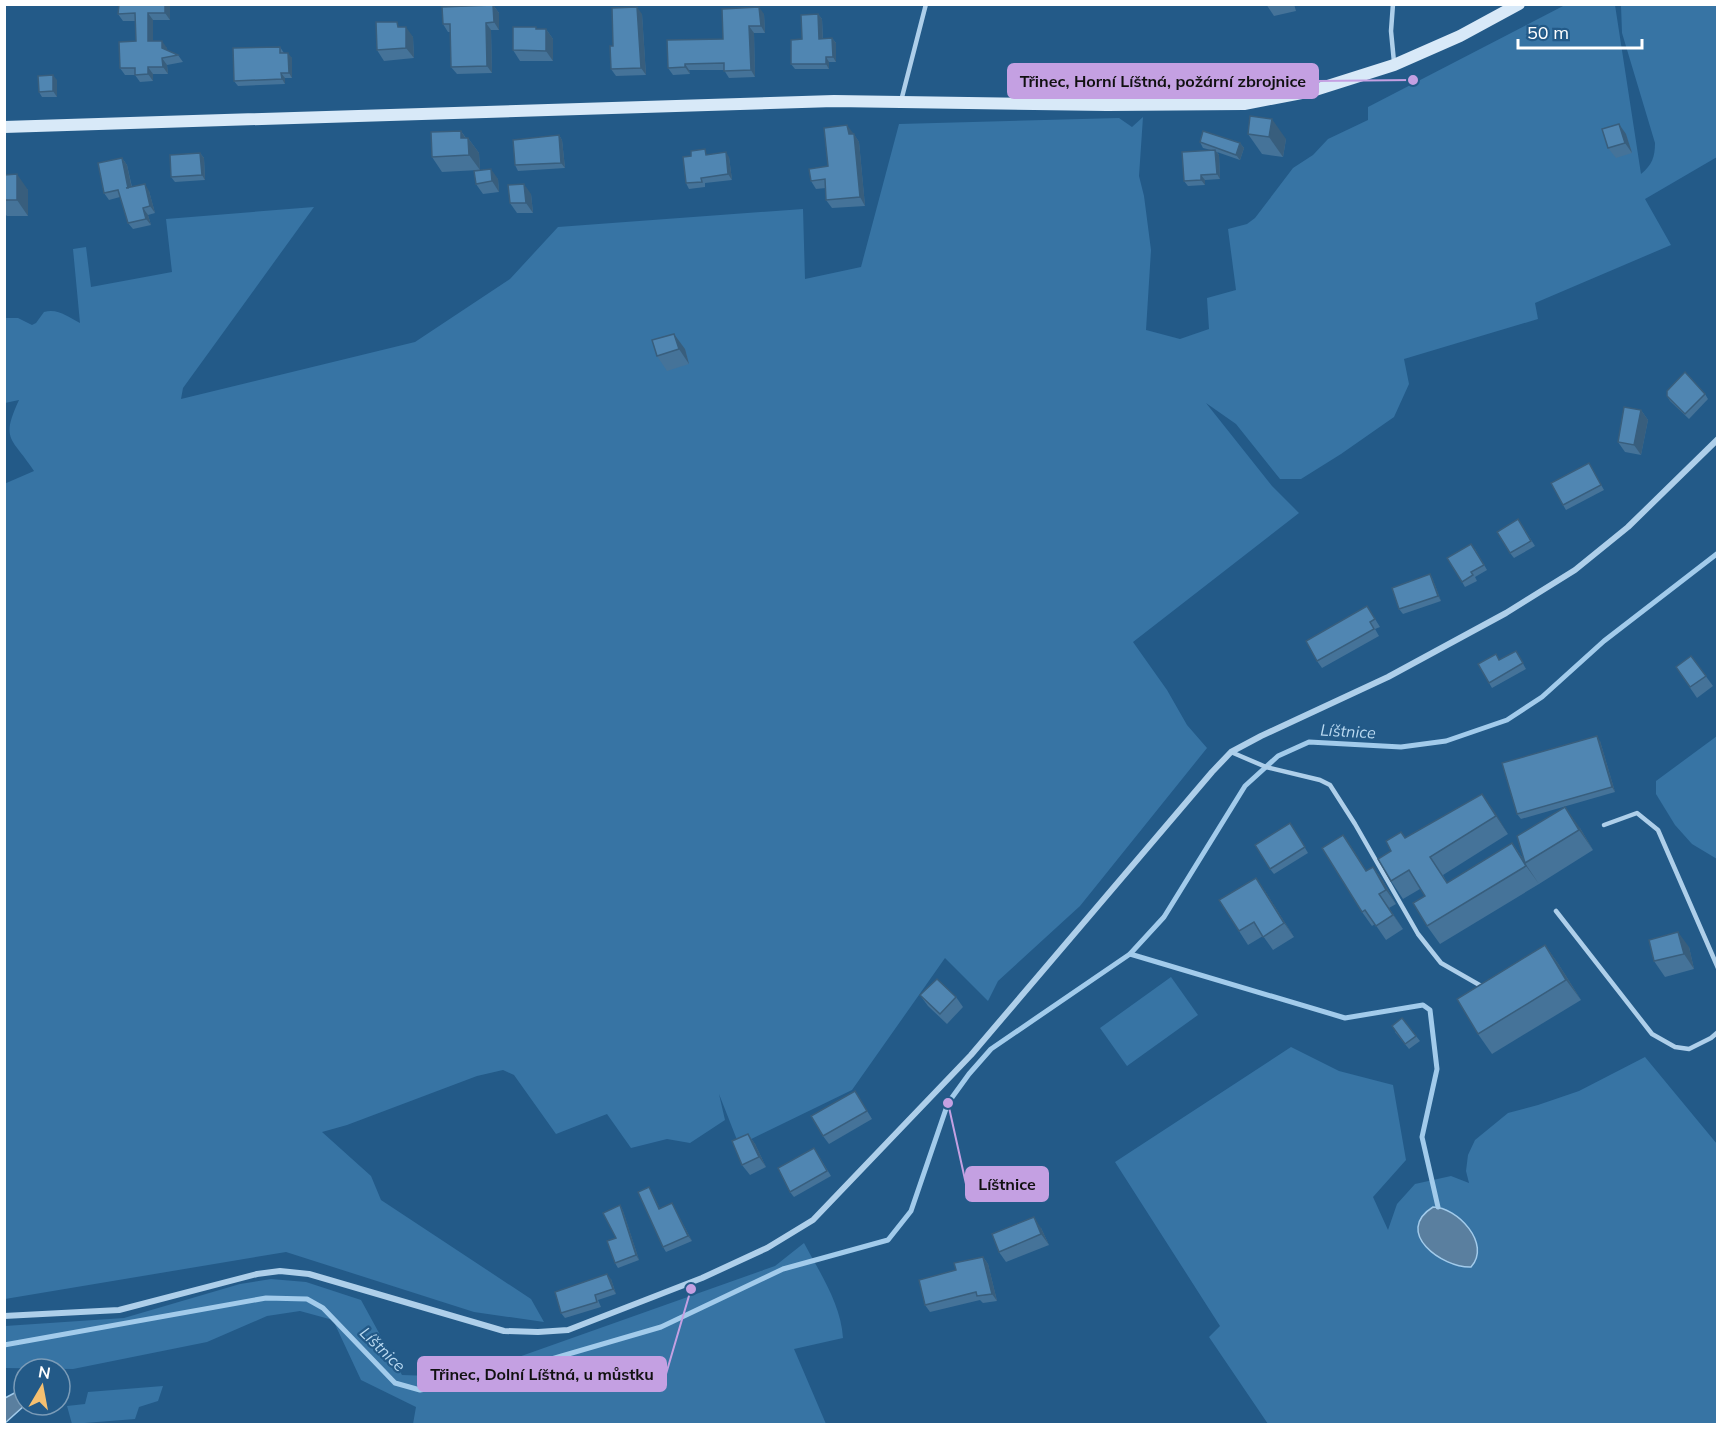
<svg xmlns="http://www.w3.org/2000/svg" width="1722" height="1429" viewBox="0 0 1722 1429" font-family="Mulish,sans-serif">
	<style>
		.green { fill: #3774a4 }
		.water { fill: #5a7f9f; stroke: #a2cbeb; stroke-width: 1.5 }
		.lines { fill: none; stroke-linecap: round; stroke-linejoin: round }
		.stream { stroke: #a2cbeb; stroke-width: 5 }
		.lane { stroke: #aecfea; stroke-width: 4.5 }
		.street { stroke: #aecfea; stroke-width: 6 }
		.secondary { stroke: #d8e9f8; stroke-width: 12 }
		.wall { fill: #457399 }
		.shaded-wall { fill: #385e7d }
		.building { fill: #5086b2; stroke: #385e7d; stroke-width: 1.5 }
		.labels { text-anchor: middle; stroke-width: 4.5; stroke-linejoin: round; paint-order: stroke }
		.water-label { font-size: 16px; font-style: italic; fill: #b9d9f1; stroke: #235a88 }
		.leader { fill: none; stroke: #c4a0e2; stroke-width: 2 }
		.callout-dot { fill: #c4a0e2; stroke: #235a88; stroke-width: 2 }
		.callout { fill: #c4a0e2; stroke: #c4a0e2; stroke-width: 2 }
		.callout-label { font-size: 16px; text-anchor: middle; font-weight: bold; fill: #111 }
	</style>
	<rect width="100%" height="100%" fill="#235a88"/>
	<!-- green -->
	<g class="green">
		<path d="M 1565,5 L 1615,5 L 1641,174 C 1652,165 1655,157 1655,143 L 1622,33 L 1621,5 L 1717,5 L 1717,157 L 1645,199 L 1671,245 L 1535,303 L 1538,319 L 1404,359 L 1409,384 L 1394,417 L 1341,454 L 1301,479 L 1280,479 L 1236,424 L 1206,403 L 1272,486 L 1299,513 L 1133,642 L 1167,690 L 1187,725 L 1207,748 L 1080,906 L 998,981 L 988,1001 L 945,958 L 852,1090 L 739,1145 L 719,1094 L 725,1120 L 690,1143 L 667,1139 L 631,1148 L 607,1114 L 556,1134 L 514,1075 L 503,1070 L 477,1076 L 347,1125 L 322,1132 L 371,1176 L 381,1200 L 531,1299 L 544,1322 L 474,1312 L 286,1252 L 5,1299 L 4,484 L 34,471 C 12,437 0,441 19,400 L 5,403 L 5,318 L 18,318 L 32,325 L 36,323 L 44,312 C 58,308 68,317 80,323 L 73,249 L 86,247 L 91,287 L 172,272 L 166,219 L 314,207 L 183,388 L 181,399 L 415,342 L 510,279 L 558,227 L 803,209 L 805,279 L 861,267 L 899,124 L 1119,118 L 1132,127 L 1143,117 L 1139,176 L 1144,196 L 1151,250 L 1146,330 L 1180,339 L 1209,329 L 1207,298 L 1236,290 L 1228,229 L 1247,224 L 1255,218 L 1293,168 L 1313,155 L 1328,139 L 1368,120 L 1368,107 Z"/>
		<polygon points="1717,736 1717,859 1692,844 1675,825 1656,794 1656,781"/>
		<polygon points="1171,977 1198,1015 1127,1066 1100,1028"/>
		<polygon points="1291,1047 1339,1071 1393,1085 1406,1160 1373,1197 1388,1230 1397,1204 1415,1184 1451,1176 1469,1183 1466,1171 1468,1155 1475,1140 1508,1113 1538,1105 1579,1091 1645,1057 1717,1144 1717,1424 1268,1424 1209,1337 1220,1326 1115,1162"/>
		<path d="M 804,1243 C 820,1273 841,1304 843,1338 L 794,1349 L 826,1424 L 413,1424 L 416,1407 L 361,1380 L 333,1320 L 300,1311 L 267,1316 L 207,1342 L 73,1369 L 5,1368 L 5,1326 L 124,1318 L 240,1284 L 271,1279 L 306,1282 L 361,1300 L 402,1375 L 462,1377 L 775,1266 Z"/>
		<polygon points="163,1386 158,1401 139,1407 135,1419 72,1424 67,1406 85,1404 88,1392"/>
	</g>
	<!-- water -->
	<g class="water">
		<path d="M 1433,1207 C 1457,1207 1492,1244 1471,1267 C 1442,1268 1393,1232 1433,1207 Z"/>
		<polygon points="20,1390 24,1390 24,1405 34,1405 24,1406 5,1423 5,1398"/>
	</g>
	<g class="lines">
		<!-- stream -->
		<g class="stream">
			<polyline points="1130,954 1345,1018 1423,1005 1430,1010 1437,1069 1422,1137 1438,1207"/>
			<polyline points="4,1345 266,1298 307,1299 323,1308 395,1383 420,1390 483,1379 661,1327 783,1269 888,1240 911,1211 948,1103 969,1074 991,1049 1130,954 1164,917 1245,786 1278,756 1309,742 1401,747 1446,741 1507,720 1542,697 1604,641 1718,553"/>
		</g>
		<!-- lane -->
		<g class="lane">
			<polyline points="1393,4 1391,31 1394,62"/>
			<polyline points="901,101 926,4"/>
			<polyline points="1231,752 1266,767 1320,780 1330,785 1355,824 1418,934 1441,963 1483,987"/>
			<polyline points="1604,825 1637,813 1658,830 1718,968"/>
			<polyline points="1556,911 1652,1034 1675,1047 1689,1049 1711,1038 1718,1032"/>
		</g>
		<!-- street -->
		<polyline class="street" points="4,1316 119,1310 257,1274 280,1271 309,1274 504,1331 538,1332 568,1330 702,1278 767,1248 813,1220 971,1055 1212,772 1231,752 1261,736 1388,677 1506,613 1575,570 1628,527 1718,439"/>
		<!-- secondary -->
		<polyline class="secondary" points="4,127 834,101 1107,105 1244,104 1312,91 1394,65 1460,36 1519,4"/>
	</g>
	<!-- wall -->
	<g class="wall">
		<polygon points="119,4 170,4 170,20 153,20 153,41 167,48 167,50 178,55 183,62 167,65 168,74 153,74 153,81 140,82 135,75 125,75 120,68 136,41 135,21 123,21 118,14"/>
		<polygon points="1266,4 1294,4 1296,11 1274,16"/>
		<polygon points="493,5 499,13 499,30 491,30 492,73 457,74 451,67 450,32 448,32 443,24"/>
		<polygon points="642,14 646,75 616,76 611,69 613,46"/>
		<polygon points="764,14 765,33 754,33 755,77 729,78 724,70 689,70 690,74 673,75 668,68 723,39"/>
		<polygon points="818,14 822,19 823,38 832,38 836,43 836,62 829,62 829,69 795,69 791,64 802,39"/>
		<polygon points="401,27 413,37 414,58 384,61 377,50"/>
		<polygon points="538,29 546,29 553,39 553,61 520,61 513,50"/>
		<polygon points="280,47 284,53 292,58 292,78 285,78 285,84 238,86 234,81"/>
		<polygon points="57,80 57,97 42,97 39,92"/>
		<polygon points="461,131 466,138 468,138 479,153 480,170 498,179 499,192 483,194 476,184 479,170 442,172 432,157"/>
		<polygon points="853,133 859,142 865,206 832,208 826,200 826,188 816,189 811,181 828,166"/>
		<polygon points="1248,134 1286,139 1283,157 1262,154"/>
		<polygon points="1626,134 1632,153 1616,158 1608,148"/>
		<polygon points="559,135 562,140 565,168 518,171 515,165"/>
		<polygon points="1200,142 1240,143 1244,148 1240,160 1217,152 1219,155 1220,179 1205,180 1205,185 1188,186 1184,181 1211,150 1203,148"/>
		<polygon points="200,153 204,158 205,180 175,182 171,177"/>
		<polygon points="709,154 729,157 732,180 705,183 705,187 689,189 686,183"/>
		<polygon points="122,158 127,165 132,187 149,191 155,213 148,215 151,225 133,229 128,223 120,197 109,200 104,193"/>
		<polygon points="4,175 28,190 28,216 7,216 4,213"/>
		<polygon points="531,194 533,213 517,213 510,203"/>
		<polygon points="652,340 685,349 689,364 667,371 657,356"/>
		<polygon points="1705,394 1708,399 1689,419 1670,401 1667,396"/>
		<polygon points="1641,410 1648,420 1641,455 1625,452 1618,442"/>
		<polygon points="1589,463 1604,490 1566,510 1563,505"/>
		<polygon points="1518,519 1535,546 1514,558 1510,553"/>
		<polygon points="1475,549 1487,570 1475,577 1477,581 1465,587 1462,582"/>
		<polygon points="1430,574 1433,580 1441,601 1403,614 1399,609"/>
		<polygon points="1367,606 1380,627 1375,629 1379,636 1322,668 1317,661"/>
		<polygon points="1516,651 1526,669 1492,688 1489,683 1500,660"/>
		<polygon points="1691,656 1713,686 1697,698 1676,667"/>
		<polygon points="1600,741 1615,792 1521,819 1517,814"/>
		<polygon points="1482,794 1508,834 1443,875 1447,883 1512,843 1524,860 1580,828 1593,850 1539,884 1535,878 1539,884 1440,944 1427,926 1425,896 1420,889 1403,899 1391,881 1391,851 1401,832 1406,838"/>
		<polygon points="1294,829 1308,853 1274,874 1270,869"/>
		<polygon points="1343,835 1366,871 1373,867 1383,881 1396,904 1389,908 1403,929 1386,940 1375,924 1372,926 1362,912"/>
		<polygon points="1265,891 1294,937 1273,950 1263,936 1248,945 1239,931"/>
		<polygon points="1545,945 1559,965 1581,1000 1492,1054 1478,1034"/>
		<polygon points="1689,947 1694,969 1665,977 1654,961"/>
		<polygon points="920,995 956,997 963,1007 947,1024 928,1006"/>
		<polygon points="1402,1018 1420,1041 1409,1049 1395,1032"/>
		<polygon points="855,1091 872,1119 829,1144 823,1136"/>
		<polygon points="748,1134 755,1144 766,1167 750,1175 742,1165"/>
		<polygon points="814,1148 831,1176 794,1197 790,1192"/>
		<polygon points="652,1192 660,1209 675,1209 692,1241 666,1252 663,1247"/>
		<polygon points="620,1205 623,1211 639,1260 618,1268 615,1263 616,1238"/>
		<polygon points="1041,1228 1049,1245 1006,1262 999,1252"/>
		<polygon points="983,1257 988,1264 997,1301 983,1303 980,1300 930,1312 925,1305 956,1270"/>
		<polygon points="611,1279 616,1294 598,1300 601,1307 565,1318 561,1313"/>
	</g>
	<!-- shaded-wall -->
	<g class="shaded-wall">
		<polygon points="165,4 170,4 170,20 165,13"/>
		<polygon points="493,5 499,13 499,30 494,22"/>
		<polygon points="637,7 642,14 646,75 641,68"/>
		<polygon points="759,7 764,14 765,33 761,26"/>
		<polygon points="148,13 153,20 153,48 148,41"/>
		<polygon points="818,14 822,19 823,44 819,39"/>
		<polygon points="486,23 491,30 492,73 487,66"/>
		<polygon points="749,26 754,33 755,77 751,70"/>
		<polygon points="406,27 413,37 414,58 406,48"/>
		<polygon points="546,29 553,39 553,61 546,51"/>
		<polygon points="832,38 836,43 836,62 833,57"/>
		<polygon points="162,41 167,48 167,55 162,48"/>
		<polygon points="288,53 292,58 292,78 289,73"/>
		<polygon points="826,57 829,62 829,69 826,64"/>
		<polygon points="162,58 167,65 168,74 163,67"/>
		<polygon points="685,64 689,70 690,74 685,67"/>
		<polygon points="148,67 153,74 153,81 148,74"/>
		<polygon points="281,73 285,78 285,84 282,79"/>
		<polygon points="53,75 57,80 57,97 53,91"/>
		<polygon points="1272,119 1286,139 1283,157 1269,137"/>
		<polygon points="1619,124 1626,134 1632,153 1625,143"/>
		<polygon points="847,125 853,133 854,142 849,134"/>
		<polygon points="461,131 468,142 468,138 479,153 480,170 469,155 461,138"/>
		<polygon points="854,134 859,142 865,206 860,197"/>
		<polygon points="559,135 562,140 565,168 561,163"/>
		<polygon points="1240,143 1244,148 1240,160 1236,155"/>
		<polygon points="1215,150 1219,155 1220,179 1217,174"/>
		<polygon points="726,152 729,157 732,180 728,174"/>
		<polygon points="200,153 204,158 205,180 202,175"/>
		<polygon points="122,158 127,165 133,194 128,188"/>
		<polygon points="491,169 498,179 499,192 492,181"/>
		<polygon points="17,174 28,190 28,216 17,200"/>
		<polygon points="1201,175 1205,180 1205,185 1201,180"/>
		<polygon points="145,184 149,191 155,213 150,206"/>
		<polygon points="524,184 531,194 533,213 526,203"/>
		<polygon points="143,208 148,215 151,225 146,219"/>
		<polygon points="674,334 685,349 689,364 679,349"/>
		<polygon points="1641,410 1648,420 1641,455 1634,445"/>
		<polygon points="1430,574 1433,580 1441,601 1438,596"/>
		<polygon points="1597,736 1600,741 1615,792 1612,787"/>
		<polygon points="1482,794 1495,812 1508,834 1496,816"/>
		<polygon points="1565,807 1580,828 1593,850 1579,830"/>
		<polygon points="1343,835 1353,849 1376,886 1366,871"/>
		<polygon points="1512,843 1526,863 1525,863 1539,884 1526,866"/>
		<polygon points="1373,867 1383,881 1396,904 1386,890"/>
		<polygon points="1256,878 1265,891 1294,937 1284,923"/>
		<polygon points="1379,894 1389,908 1403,929 1393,915"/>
		<polygon points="1678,932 1689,947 1694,969 1684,954"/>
		<polygon points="1545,945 1559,965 1581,1000 1566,980"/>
		<polygon points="748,1134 755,1144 766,1167 759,1157"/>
		<polygon points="649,1187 652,1192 663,1214 659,1209"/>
		<polygon points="672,1203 675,1209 692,1241 688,1236"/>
		<polygon points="620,1205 623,1211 639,1260 636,1255"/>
		<polygon points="1034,1217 1041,1228 1049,1245 1041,1234"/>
		<polygon points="983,1257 988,1264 997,1301 992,1294"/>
		<polygon points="607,1274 611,1279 616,1294 613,1289"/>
	</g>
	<!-- building -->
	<g class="building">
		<polygon points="119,4 165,4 165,13 148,13 148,41 162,41 162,48 178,55 162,58 163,67 148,67 148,74 135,75 135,68 120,68 119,42 136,41 135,13 118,14"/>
		<polygon points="493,5 494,22 486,23 487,66 451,67 450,24 443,24 442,7"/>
		<polygon points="637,7 641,68 611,69 610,46 613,46 612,8"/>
		<polygon points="759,7 761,26 749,26 751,70 724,71 724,63 685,64 685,67 668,68 667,40 723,39 722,9"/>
		<polygon points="818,14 819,39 832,38 833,57 826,57 826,64 791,64 791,40 802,39 801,15"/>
		<polygon points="376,22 397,22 398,27 406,27 406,48 377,50"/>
		<polygon points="513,27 536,27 536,29 546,29 546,51 513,50"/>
		<polygon points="280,47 280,53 288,53 289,73 281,73 282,79 234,81 233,48"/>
		<polygon points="53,75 53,91 39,92 38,76"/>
		<polygon points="1250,116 1272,119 1269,137 1248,134"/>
		<polygon points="1619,124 1625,143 1608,148 1602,129"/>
		<polygon points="847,125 849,134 854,134 860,197 826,200 825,179 811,181 809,169 828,166 824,128"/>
		<polygon points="461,131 461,138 468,138 469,155 432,157 431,132"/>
		<polygon points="1203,131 1240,143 1236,155 1200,142"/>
		<polygon points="559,135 561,163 515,165 513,140"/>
		<polygon points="705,149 706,155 726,152 728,174 701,178 702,182 686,183 683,157 691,156 691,151"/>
		<polygon points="1215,150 1217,174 1201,175 1201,180 1184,181 1182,152"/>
		<polygon points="200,153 202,175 171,177 170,155"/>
		<polygon points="122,158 128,188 126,188 145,184 150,206 143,208 146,219 128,223 118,190 104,193 98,163"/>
		<polygon points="491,169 492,181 476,184 474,171"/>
		<polygon points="17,174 17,200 4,200 4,175"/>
		<polygon points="524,184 526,203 510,203 508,185"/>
		<polygon points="674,334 679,349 657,356 652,340"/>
		<polygon points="1685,372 1705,394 1685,414 1667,396 1667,391"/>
		<polygon points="1624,407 1641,410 1634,445 1618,442"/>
		<polygon points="1589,463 1601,485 1563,505 1551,483"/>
		<polygon points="1518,519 1531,541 1510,553 1497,532"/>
		<polygon points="1471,544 1484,565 1471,572 1473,575 1462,582 1447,558"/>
		<polygon points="1430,574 1438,596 1399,609 1392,588"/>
		<polygon points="1367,606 1375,619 1370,622 1374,629 1317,661 1306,641"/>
		<polygon points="1516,651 1523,663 1489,683 1478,664 1496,654 1499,660"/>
		<polygon points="1691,656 1706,676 1690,687 1676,667"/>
		<polygon points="1597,736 1612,787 1517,814 1502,763"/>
		<polygon points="1482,794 1496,816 1430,857 1447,883 1512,843 1526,866 1427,926 1413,903 1425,896 1409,870 1391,881 1378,859 1391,851 1386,841 1401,832 1405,838"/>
		<polygon points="1565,807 1579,830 1525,863 1517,836"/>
		<polygon points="1290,823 1305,847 1270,869 1255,845"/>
		<polygon points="1343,835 1366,871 1373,867 1386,890 1379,894 1393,915 1376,926 1365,910 1362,912 1322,848"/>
		<polygon points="1256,878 1284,923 1263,937 1254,922 1239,931 1219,900"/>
		<polygon points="1678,932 1684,954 1654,961 1649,940"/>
		<polygon points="1545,945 1566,980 1478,1034 1457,999"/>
		<polygon points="937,979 956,997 940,1014 920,995"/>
		<polygon points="1402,1018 1416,1036 1405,1044 1392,1026"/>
		<polygon points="855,1091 867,1111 823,1136 811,1116"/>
		<polygon points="748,1134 759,1157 742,1165 732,1141"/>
		<polygon points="814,1148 827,1171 790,1192 778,1168"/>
		<polygon points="649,1187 659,1209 672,1203 688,1236 663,1247 638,1192"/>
		<polygon points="620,1205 636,1255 615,1263 607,1241 616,1238 603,1213"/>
		<polygon points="1034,1217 1041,1234 999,1252 992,1234"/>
		<polygon points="983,1257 992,1294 977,1296 976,1292 925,1305 919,1280 956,1270 954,1263"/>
		<polygon points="607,1274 613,1289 595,1295 597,1302 561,1313 555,1292"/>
	</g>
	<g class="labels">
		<!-- water labels -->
		<g class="water-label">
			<text transform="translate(1348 731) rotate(3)" y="6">Líštnice</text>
			<text transform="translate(383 1349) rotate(44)" y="6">Líštnice</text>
		</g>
	</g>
	<!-- callouts -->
	<path class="leader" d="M1413 80L1318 81M948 1103L966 1184M691 1289L666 1374"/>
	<g class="callout-dot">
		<circle cx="1413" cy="80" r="6"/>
		<circle cx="948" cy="1103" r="6"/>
		<circle cx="691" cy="1289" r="6"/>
	</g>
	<g class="callout">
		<rect x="1008" y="64" width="310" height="34" rx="6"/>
		<rect x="966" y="1167" width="82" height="34" rx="6"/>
		<rect x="418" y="1357" width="248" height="34" rx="6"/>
	</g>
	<g class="callout-label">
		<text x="1163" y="87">Třinec, Horní Líštná, požární zbrojnice</text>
		<text x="1007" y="1190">Líštnice</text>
		<text x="542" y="1380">Třinec, Dolní Líštná, u můstku</text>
	</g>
	<!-- border -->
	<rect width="1722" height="1429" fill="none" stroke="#ffffff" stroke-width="12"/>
	<!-- north arrow -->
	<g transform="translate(42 1387) rotate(10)"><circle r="28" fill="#235a88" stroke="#7b9cb8" stroke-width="1.5"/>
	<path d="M0-4.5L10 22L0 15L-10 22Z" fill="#f5c070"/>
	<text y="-9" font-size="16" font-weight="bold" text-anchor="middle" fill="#ffffff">N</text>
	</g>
	<!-- scale -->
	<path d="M1518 39v9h124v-9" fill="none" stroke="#ffffff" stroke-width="3"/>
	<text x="1527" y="39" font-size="18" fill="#ffffff" stroke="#235a88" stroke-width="4.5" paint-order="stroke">50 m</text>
</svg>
